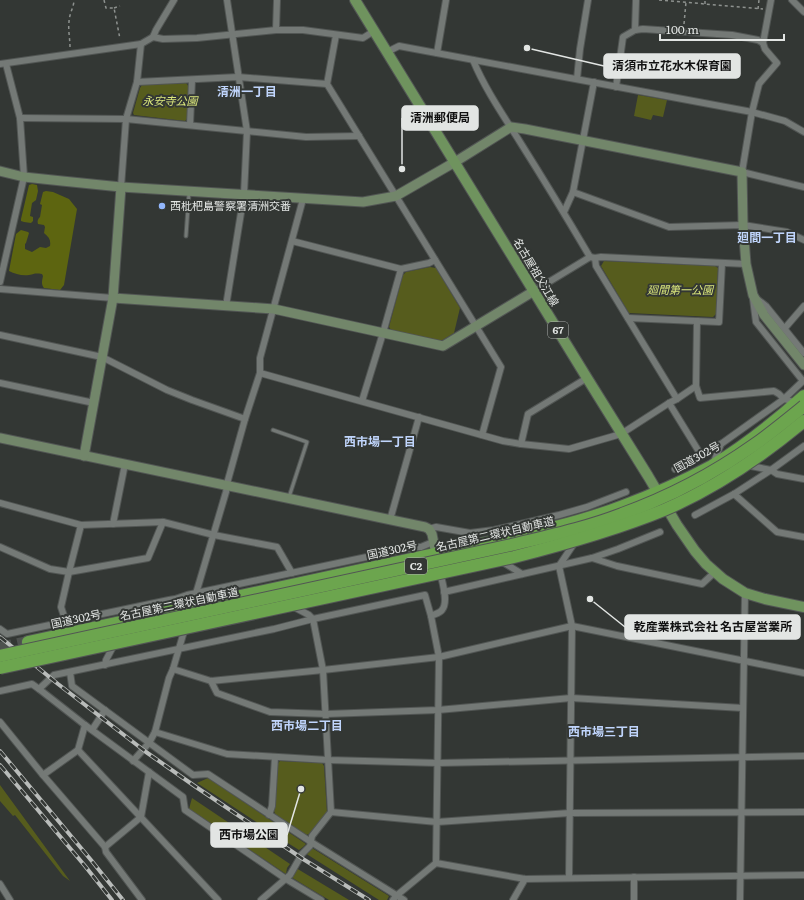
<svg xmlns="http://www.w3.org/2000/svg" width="804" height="900" viewBox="0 0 804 900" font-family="Literata,'Noto Sans JP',serif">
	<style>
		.green { fill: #565c1d }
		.forest { fill: #5d6510 }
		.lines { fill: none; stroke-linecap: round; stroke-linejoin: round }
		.highway-tunnel { stroke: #4d514e; stroke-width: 12; stroke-dasharray: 12 6; stroke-linecap: butt }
		.lane-casing { stroke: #525654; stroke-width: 5 }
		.street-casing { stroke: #525654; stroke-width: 8 }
		.secondary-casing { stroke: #525654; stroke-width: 11 }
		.primary-casing { stroke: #525654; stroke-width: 12 }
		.highway-casing { stroke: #525654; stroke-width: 14 }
		.path { stroke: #8e928f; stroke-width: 1.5; stroke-dasharray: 3 3; stroke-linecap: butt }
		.lane { stroke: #747976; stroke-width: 3 }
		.street { stroke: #747976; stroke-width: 6 }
		.secondary { stroke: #72866a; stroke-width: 9 }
		.primary { stroke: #6f935e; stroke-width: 10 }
		.highway { stroke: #6ca54e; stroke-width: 12 }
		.rail-casing { stroke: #b9bcba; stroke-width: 4 }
		.rail { stroke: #333734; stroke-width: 2.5; stroke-dasharray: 8; stroke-linecap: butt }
		.highway-bridge-casing { stroke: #525654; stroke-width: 14; stroke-linecap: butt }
		.highway-bridge { stroke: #6ca54e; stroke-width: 12 }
		.poi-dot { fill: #93b7fd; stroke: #333734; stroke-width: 1.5 }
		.labels { text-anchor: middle; stroke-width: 4; stroke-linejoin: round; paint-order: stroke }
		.shield { fill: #333734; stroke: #aeb1ae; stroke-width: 1 }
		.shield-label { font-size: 10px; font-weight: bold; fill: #e2e5e3 }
		.park-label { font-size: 11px; font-style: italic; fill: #dae67c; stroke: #333734 }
		.poi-label { font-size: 11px; fill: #e2e5e3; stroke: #333734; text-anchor: start }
		.street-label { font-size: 11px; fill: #e2e5e3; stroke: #333734 }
		.neighbourhood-label { font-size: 12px; font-weight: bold; fill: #c0d5fc; stroke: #333734 }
		.leader { fill: none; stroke: #e2e5e3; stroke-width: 1.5 }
		.callout-dot { fill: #e2e5e3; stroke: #333734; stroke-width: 1.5 }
		.callout { fill: #e2e5e3; stroke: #e2e5e3; stroke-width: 1.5 }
		.callout-label { font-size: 12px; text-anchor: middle; font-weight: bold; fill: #111 }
	</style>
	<rect width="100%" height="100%" fill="#333734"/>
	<!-- green -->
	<g class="green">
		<polygon points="186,83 189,87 188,118 185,121 134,115 133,113 140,88 142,85"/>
		<polygon points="638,95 667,100 663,117 653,115 651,120 634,116"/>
		<polygon points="604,261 715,266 718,268 716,314 713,317 629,313 601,266"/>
		<polygon points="430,267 436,268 460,308 454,333 441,341 391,330 389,327 403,275 406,272"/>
		<polygon points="280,761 322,763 324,766 327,813 309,834 306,835 276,816 274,811 277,764"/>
		<polygon points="208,778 306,844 303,847 299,850 275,835 277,832 271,829 270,831 197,783"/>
		<polygon points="0,785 70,881 63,876 15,815 13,816 0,801"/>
		<polygon points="192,798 290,864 287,868 286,874 189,809"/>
		<polygon points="312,848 389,896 387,900 379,900 305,853"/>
		<polygon points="296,868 349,900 329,900 291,877"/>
	</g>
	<!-- forest -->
	<g class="forest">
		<polygon points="32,184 37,185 38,191 36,200 32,203 30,216 33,217 33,221 31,223 24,222 21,221 21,219 29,185"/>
		<path d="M 46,191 L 53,192 L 69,199 L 77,209 L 64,285 L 60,290 L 44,288 C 41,284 42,281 43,276 L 42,274 C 34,273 35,274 29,275 C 22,276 15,274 9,271 L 16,234 L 21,230 L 28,232 L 29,233 L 26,243 L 25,244 L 25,249 L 32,252 L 40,247 L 46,248 L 50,246 C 51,240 49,237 44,233 L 45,227 L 44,225 L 38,224 C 37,221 38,219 40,217 L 42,205 L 40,204 L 43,192 Z"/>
	</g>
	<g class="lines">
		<!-- highway-tunnel -->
		<polyline class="highway-tunnel" points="0,648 28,642"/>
		<!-- lane casing -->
		<g class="lane-casing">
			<g id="lane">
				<polyline points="186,236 189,193"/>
				<polyline points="273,430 307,442 289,497"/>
			</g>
		</g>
		<!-- street casing -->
		<g class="street-casing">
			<g id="street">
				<polyline points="792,0 804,12"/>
				<polyline points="276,30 277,0"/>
				<polyline points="635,30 636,0"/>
				<polyline points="336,35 327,84 501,367 482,435"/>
				<polyline points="153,37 163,39 197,38 276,30 303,30 363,38 374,31"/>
				<polyline points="763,43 771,0"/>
				<polyline points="387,52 399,46 752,112 785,121 804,132"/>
				<polyline points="437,53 446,0"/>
				<path d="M 473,60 C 485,89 503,115 520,142 C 544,180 567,218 590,257"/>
				<polyline points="0,64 141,44 153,37 156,30 174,0"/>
				<polyline points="577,79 580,49 588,0"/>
				<polyline points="137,82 238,77 327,84"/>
				<polyline points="616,87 623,37 635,30 643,29 732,35 758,40 763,43 765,49 777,63 759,84 752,112 742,172 804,187"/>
				<polyline points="20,118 126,119 306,137 359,136"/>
				<polyline points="190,125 192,80"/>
				<polyline points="121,187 126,119 137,82 141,44"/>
				<polyline points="573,192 669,227 743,225 787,232 804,240"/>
				<polyline points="564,212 573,192 594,82"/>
				<polyline points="292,241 401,269 429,263 435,260"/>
				<polyline points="595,258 596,266 677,399 669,403 701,455"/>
				<polyline points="0,282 24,177 20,118 6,64"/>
				<polyline points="0,289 113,298"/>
				<polyline points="534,291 590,257 595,258 601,257 746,264"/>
				<polyline points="757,299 766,306 804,353"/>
				<polyline points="226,306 244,194 247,131 227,0"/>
				<polyline points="628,318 719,322 722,263"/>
				<polyline points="697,321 696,386 700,398 774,391 779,394 784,399 797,403"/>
				<polyline points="785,328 804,306"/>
				<polyline points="0,335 102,357 167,390 192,400 245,419"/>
				<polyline points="260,373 503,441 521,444 569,449 621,434 669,403"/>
				<polyline points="0,383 94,403"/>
				<polyline points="677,399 696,386"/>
				<polyline points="362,401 383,333 401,269"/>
				<polyline points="521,444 528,414 587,378"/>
				<polyline points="713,464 721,444"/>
				<polyline points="746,465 771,470 777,474 804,479"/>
				<polyline points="675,469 721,444 784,399 803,381 756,322 753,299"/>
				<polyline points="734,494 777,532 804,537"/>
				<polyline points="0,503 81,525 163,522 214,535 277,547 292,573"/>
				<polyline points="695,515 734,494 771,470 804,446"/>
				<polyline points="390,520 419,417"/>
				<polyline points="113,524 125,464"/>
				<polyline points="429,529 436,527 470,533 494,530 559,515 587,507 626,492"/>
				<polyline points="0,547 50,569 69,572 148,558 163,522"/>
				<polyline points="592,558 617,566 702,584 715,572"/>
				<polyline points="501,561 522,574"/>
				<polyline points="444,592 592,558 618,549 660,532"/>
				<polyline points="192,607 226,492 228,480 245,419 260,373 260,358 303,199"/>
				<polyline points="66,622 61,607 69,572 81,525"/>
				<polyline points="0,629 7,634 169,600 175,599 187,595 414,547 421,547 433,542"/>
				<polyline points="105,665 106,660 115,643"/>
				<polyline points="173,669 211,681 323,670 439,657 572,626 804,673"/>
				<polyline points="70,672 72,686 193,775 208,774 311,842 404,900"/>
				<polyline points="211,681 217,693 270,712 326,714 438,710 571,698 743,708"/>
				<polyline points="39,689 54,675 274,629 313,619 425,595 431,616"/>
				<polyline points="0,691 32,684 39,689 85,725 183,797 185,810 286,879 321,900"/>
				<polyline points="0,722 43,775 105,847 106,852 142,900"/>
				<polyline points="92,730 105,710"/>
				<polyline points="155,732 227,754 328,760 438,763 804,756"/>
				<polyline points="78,750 218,900"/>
				<polyline points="133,761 149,743 155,732 169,678 173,669 185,628"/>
				<polyline points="43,775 78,750 85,725"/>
				<polyline points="331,812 437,822 570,813 804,812"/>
				<polyline points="269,815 272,806 275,757"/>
				<polyline points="105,847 141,817 149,772"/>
				<path d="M 436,863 L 439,657 L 431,616 C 435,614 440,613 442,610 C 449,602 442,581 440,572"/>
				<polyline points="634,877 634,900"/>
				<polyline points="569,878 572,626 559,566 575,542"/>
				<polyline points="0,884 10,900"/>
				<polyline points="261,900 290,875 302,854 310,846 312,836 331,812 323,670 313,619 309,615 292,606"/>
				<polyline points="393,900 396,896 436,863 525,879 804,875"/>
				<polyline points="513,900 525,879"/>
				<polyline points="740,900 745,593"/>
			</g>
		</g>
		<!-- secondary casing -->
		<g class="secondary-casing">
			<g id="secondary">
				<polyline points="0,171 24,177 62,181 121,187 363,202 396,196 455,162 511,127 525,129 742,172 743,225 746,264 753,295 764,315 804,365"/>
				<polyline points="113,298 274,309 443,346 534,291"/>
				<polyline points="0,438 425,527 429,529 432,534 436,554"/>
				<polyline points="84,456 113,298 121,187"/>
			</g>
		</g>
		<!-- primary casing -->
		<g class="primary-casing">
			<polyline id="primary" points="355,0 587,378 648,476 677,525 695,551 706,564 723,579 745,593 765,599 804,607"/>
		</g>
		<!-- highway casing -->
		<g class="highway-casing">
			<path id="highway" d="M 28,642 L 485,543 C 532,533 579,523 623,506 C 653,495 684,481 712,466 C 745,446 775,422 804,396"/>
		</g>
		<!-- path -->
		<g class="path">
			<polyline points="104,0 106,8 114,8 120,39"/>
			<polyline points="659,0 763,9"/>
			<polyline points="705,4 705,0"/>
			<polyline points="114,8 120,6"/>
			<polyline points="758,9 759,0"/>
			<polyline points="684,24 686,2"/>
			<path d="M 70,47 C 70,39 68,30 69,22 C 69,14 74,7 74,0"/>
		</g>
		<!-- lane -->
		<use href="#lane" class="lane"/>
		<!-- street -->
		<use href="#street" class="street"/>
		<!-- secondary -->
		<use href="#secondary" class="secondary"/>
		<!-- primary -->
		<use href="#primary" class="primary"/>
		<!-- highway -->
		<use href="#highway" class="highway"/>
		<!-- rail casing -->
		<g class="rail-casing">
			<g id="rail">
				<polyline points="0,637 58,684 146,752 196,787 303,859 369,900"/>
				<polyline points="0,751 91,860 123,900"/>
				<polyline points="0,765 85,866 112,900"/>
			</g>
		</g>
		<!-- rail -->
		<use href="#rail" class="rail"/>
		<!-- highway-bridge casing -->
		<g class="highway-bridge-casing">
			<g id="highway-bridge">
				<path d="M 0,656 L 511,545 C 548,536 586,528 622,514 C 669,497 713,474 754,445 C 771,433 788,419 804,406"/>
				<path d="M 0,668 L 514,557 C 565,544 615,530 664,510 C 715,488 762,456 804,421"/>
			</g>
		</g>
		<!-- highway-bridge -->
		<use href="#highway-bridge" class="highway-bridge"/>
	</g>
	<!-- markers -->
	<circle class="poi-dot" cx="162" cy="206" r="4"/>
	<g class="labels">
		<!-- shield labels -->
		<g class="shield">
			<rect x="548" y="322" width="20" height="16" rx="3"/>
			<rect x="405" y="558" width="22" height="16" rx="3"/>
		</g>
		<g class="shield-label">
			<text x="558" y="334">67</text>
			<text x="416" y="570">C2</text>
		</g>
		<!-- park labels -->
		<g class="park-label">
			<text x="170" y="105">永安寺公園</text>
			<text x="680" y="294">廻間第一公園</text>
		</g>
		<!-- poi labels -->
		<g class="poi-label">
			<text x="170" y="210">西枇杷島警察署清洲交番</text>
		</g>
		<!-- street labels -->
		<g class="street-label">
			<text transform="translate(536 272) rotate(59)" y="4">名古屋祖父江線</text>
			<text transform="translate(697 457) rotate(-29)" y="4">国道302号</text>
			<text transform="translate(495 534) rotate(-13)" y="4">名古屋第二環状自動車道</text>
			<text transform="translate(392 550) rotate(-12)" y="4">国道302号</text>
			<text transform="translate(179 604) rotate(-12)" y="4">名古屋第二環状自動車道</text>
			<text transform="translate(76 619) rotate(-12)" y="4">国道302号</text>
		</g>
		<!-- neighbourhood labels -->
		<g class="neighbourhood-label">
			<text x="247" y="96">清洲一丁目</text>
			<text x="767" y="242">廻間一丁目</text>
			<text x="380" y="446">西市場一丁目</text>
			<text x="307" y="730">西市場二丁目</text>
			<text x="604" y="736">西市場三丁目</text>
		</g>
	</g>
	<!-- callouts -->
	<path class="leader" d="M527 48L604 66M402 169L402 118M590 599L625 627M301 789L287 835"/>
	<g class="callout-dot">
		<circle cx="527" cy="48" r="4"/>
		<circle cx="402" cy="169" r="4"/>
		<circle cx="590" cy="599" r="4"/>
		<circle cx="301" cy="789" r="4"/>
	</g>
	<g class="callout">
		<rect x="604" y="54" width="136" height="24" rx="4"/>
		<rect x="402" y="106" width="76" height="24" rx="4"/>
		<rect x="625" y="615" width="175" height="24" rx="4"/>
		<rect x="211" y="823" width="76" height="24" rx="4"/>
	</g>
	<g class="callout-label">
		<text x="672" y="70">清須市立花水木保育園</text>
		<text x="440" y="122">清洲郵便局</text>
		<text x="713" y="631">乾産業株式会社 名古屋営業所</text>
		<text x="249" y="839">西市場公園</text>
	</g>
	<!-- scale -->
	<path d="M660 34v6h124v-6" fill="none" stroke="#e2e5e3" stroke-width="2"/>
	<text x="666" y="34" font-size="12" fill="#e2e5e3" stroke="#333734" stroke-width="3" paint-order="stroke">100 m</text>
</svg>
